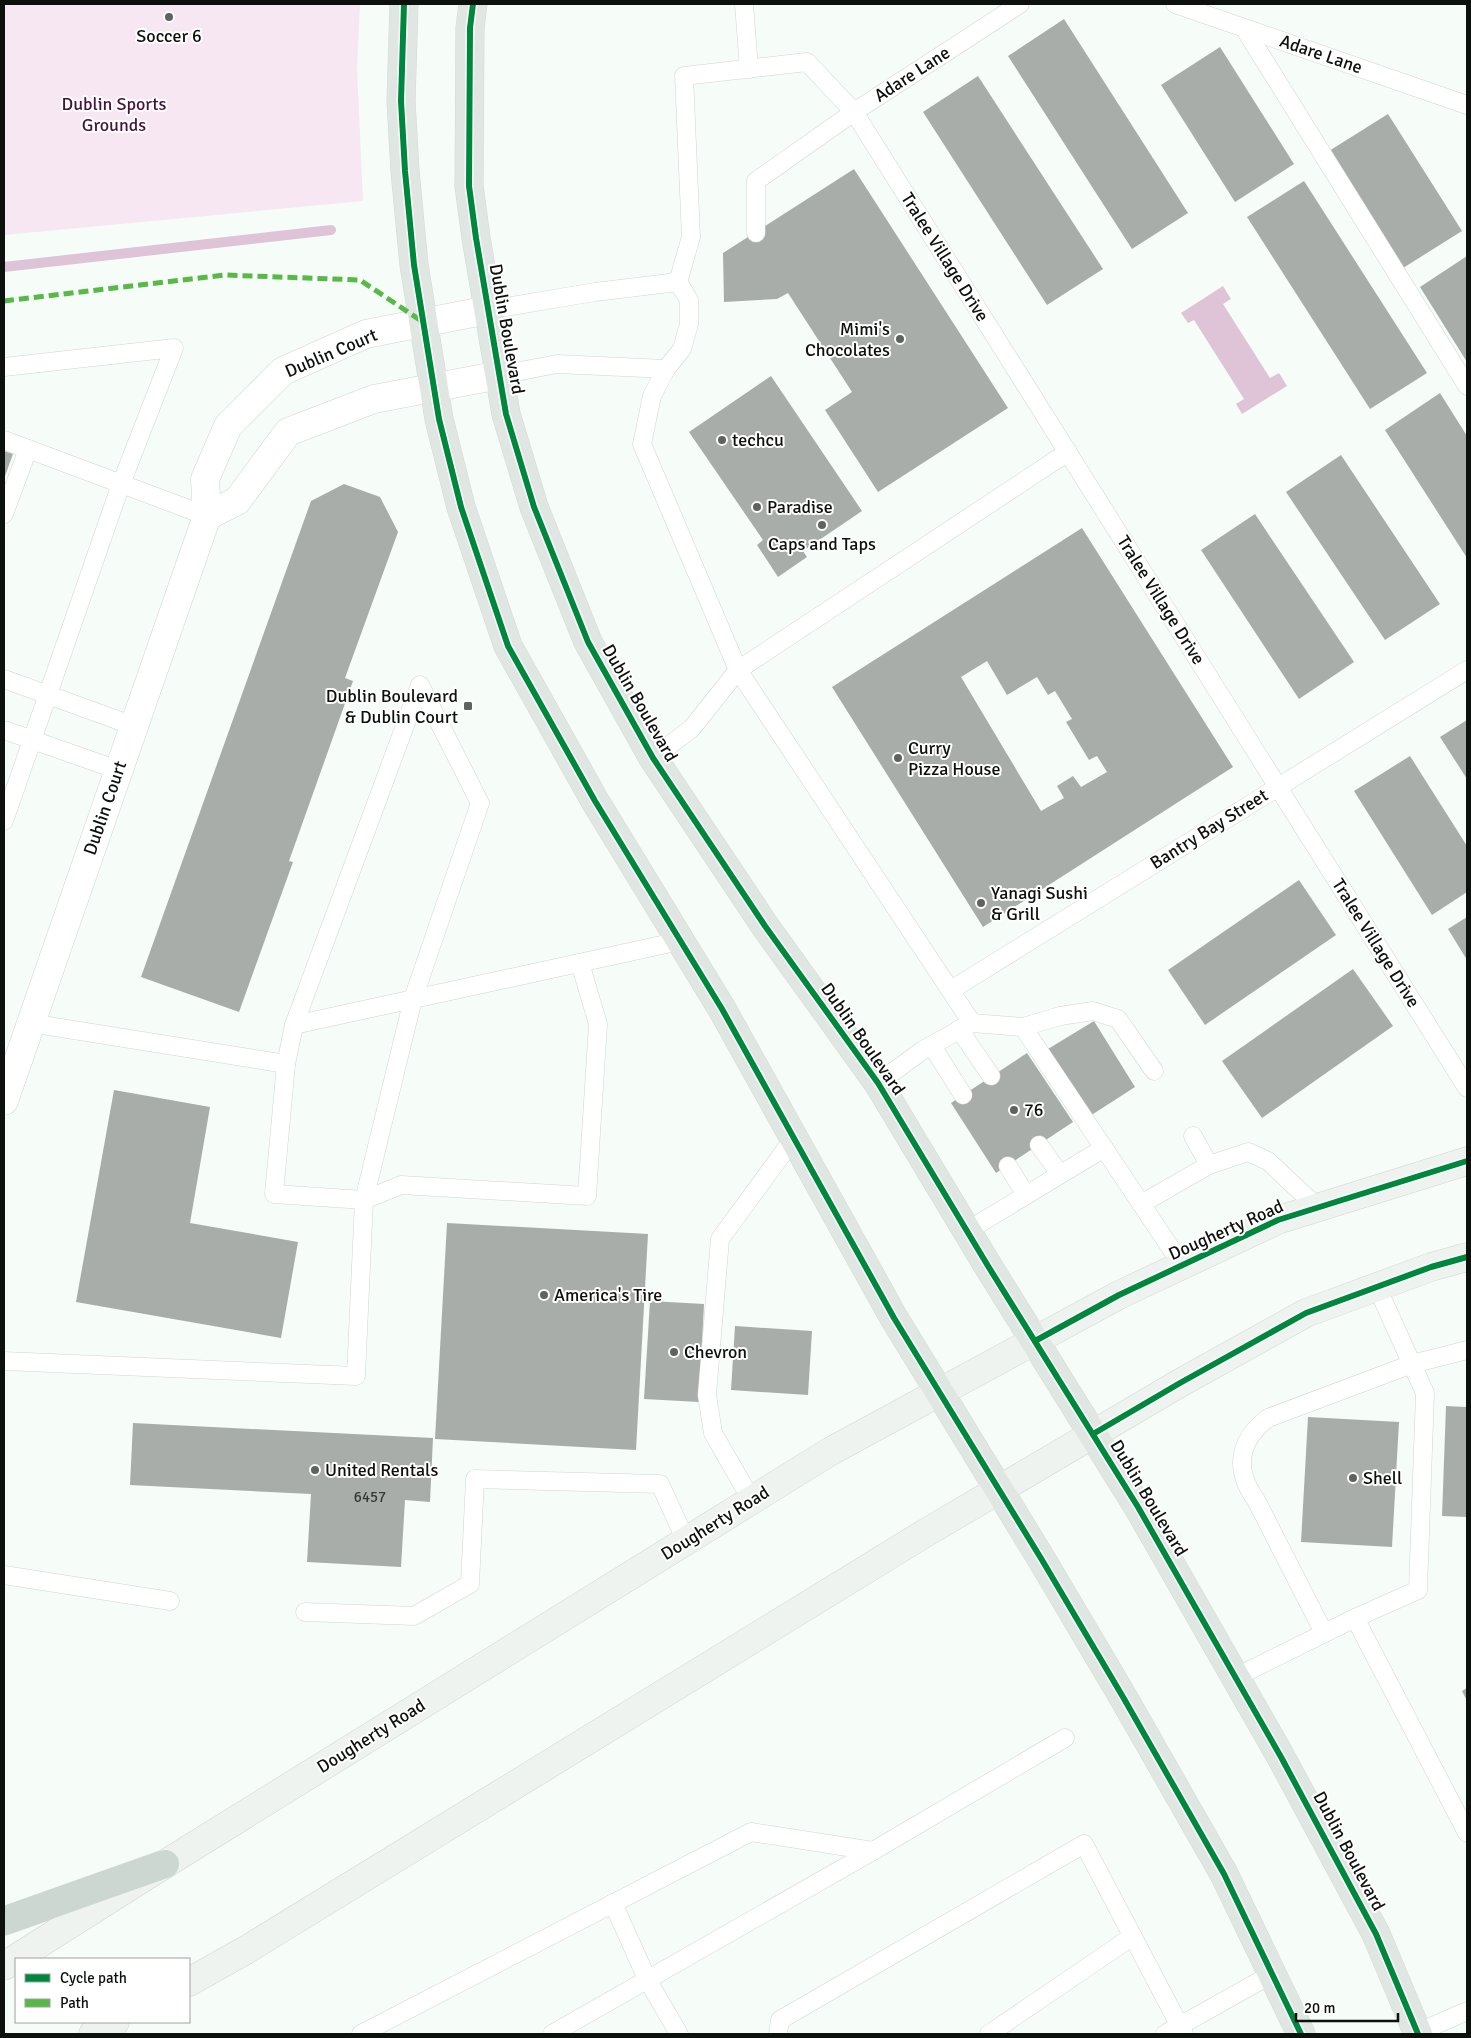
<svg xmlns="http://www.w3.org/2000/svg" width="1471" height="2038" viewBox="0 0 1471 2038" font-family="Signika,sans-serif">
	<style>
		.green { fill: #f6e7f2 }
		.water { fill: #dfc4d8 }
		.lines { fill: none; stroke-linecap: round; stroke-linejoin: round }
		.stream { stroke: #dfc4d8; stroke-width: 10 }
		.building { fill: #a8adaa; fill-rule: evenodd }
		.service-casing { stroke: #d1d5d2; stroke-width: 19 }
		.minor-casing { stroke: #d1d5d2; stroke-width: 29 }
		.secondary-casing { stroke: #d1d5d2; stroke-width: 29 }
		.primary-casing { stroke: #d5d8d6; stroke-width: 29 }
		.motorway-casing { stroke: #d5d8d6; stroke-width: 29 }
		.service { stroke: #fefffe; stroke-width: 18 }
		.minor { stroke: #fefffe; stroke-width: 28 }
		.secondary { stroke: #eef3f0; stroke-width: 28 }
		.primary { stroke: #e0e7e3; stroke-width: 28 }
		.motorway { stroke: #ccd7d1; stroke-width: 28 }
		.quiet { stroke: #58b947; stroke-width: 5; stroke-dasharray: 10 5; stroke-linecap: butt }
		.cycleway-casing { stroke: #fff; stroke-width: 9 }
		.cycleway { stroke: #00873e; stroke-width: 6 }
		.poi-dot { fill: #5f6360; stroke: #fff; stroke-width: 2 }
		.labels { text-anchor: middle; stroke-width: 4; stroke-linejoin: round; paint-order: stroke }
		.number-label { font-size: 15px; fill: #343835 }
		.poi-label { font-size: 18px; fill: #0d110e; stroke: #fff; text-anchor: start }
		.street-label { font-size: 18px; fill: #0d110e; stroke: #fff }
		.park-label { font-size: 18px; fill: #44133b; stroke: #fff }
	</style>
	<rect width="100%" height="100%" fill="#f6fcf8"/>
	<!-- green -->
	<polygon class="green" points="4,4 360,4 357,69 363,201 4,235"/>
	<!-- water -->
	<polygon class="water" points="1223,286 1231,299 1223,304 1270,378 1279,373 1287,386 1242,414 1236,404 1244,399 1194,320 1188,323 1181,313"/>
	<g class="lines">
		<!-- stream -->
		<polyline class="stream" points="4,267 331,230"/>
	</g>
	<!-- building -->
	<g class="building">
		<polygon points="1064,19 1188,213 1132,249 1008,56"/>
		<polygon points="1220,47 1294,164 1235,202 1161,85"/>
		<polygon points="978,76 1103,269 1047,305 923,112"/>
		<polygon points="1388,114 1462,231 1403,268 1329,151"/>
		<polygon points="854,169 1008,408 878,492 825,410 852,392 788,293 777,299 724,302 723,253"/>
		<polygon points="1304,181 1427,373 1370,409 1247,217"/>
		<polygon points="1467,256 1467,362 1420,287"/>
		<polygon points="771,376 862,511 803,551 807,557 778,577 757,545 763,540 689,432"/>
		<polygon points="1440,393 1467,436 1467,558 1385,430"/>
		<polygon points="4,451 13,454 4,479"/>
		<polygon points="1341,455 1440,604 1385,640 1286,492"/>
		<polygon points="344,484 380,497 398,532 345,678 353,681 289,861 293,862 239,1012 141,977 311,501"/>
		<polygon points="1255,514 1354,662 1299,699 1201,550"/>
		<path d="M 1082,528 L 1233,767 L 983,927 L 832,687 ZM 987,661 L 1007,695 L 1037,677 L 1048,695 L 1055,691 L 1072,719 L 1066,722 L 1089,760 L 1097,756 L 1107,772 L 1081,787 L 1073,776 L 1057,786 L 1064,798 L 1041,811 L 961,677 Z"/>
		<polygon points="1467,720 1467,779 1440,737"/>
		<polygon points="1410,756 1467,846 1467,892 1432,915 1354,791"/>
		<polygon points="1299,880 1336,935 1205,1025 1168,970"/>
		<polygon points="1467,917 1467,960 1448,929"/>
		<polygon points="1353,969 1393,1026 1262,1118 1222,1061"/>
		<polygon points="1094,1021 1135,1087 1090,1116 1048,1049"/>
		<polygon points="1027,1053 1073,1122 996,1173 951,1103"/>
		<polygon points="114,1090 210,1107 190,1223 298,1242 281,1338 76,1302"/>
		<polygon points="447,1223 648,1234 636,1450 435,1439"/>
		<polygon points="650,1301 704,1304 699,1402 644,1399"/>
		<polygon points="735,1326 812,1331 808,1395 731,1390"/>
		<polygon points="1446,1406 1467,1407 1467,1517 1442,1516"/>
		<polygon points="1308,1417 1399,1422 1392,1547 1301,1542"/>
		<polygon points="133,1423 433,1438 430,1502 405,1500 401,1567 307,1562 311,1494 130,1485"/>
		<polygon points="1467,1688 1467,1701 1462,1691"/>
	</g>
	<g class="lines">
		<!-- service casing -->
		<g class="service-casing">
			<g id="service">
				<polyline points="744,4 749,69"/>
				<polyline points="1175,4 1467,105"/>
				<polyline points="1244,28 1467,386"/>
				<polyline points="756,233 756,181 854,112 1020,4"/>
				<polyline points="488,310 595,292 678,282"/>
				<polyline points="4,367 174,348 121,484 4,821"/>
				<polyline points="500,375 557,364 666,369"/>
				<polyline points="4,440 207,516"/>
				<polyline points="4,514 28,449"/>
				<polyline points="4,679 134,726"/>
				<polyline points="4,730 118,770"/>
				<polyline points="653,758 692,728 738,670 1068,452"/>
				<polyline points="951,990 1467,670"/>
				<polyline points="30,1023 286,1064"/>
				<polyline points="972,1023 1023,1027 1182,1265"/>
				<polyline points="294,1025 680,941"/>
				<polyline points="1023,1027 1060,1016 1093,1011 1118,1019 1154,1071"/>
				<polyline points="959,1029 991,1076"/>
				<polyline points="932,1046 963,1095"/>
				<polyline points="878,1083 923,1050 972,1023 738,670 642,444 652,396 666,369 682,349 689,324 689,300 678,282 691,237 684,76 807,62 854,112 1467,1088"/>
				<polyline points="1193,1136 1209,1165"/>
				<polyline points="1039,1145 1060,1174"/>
				<polyline points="1008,1166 1026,1195"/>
				<polyline points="1141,1204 1209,1165 1248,1152 1268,1161 1318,1208"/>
				<polyline points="967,1231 1104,1148"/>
				<polyline points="1377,1287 1425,1393 1418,1590 1355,1618 1467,1833"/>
				<polyline points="4,1361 356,1376 364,1200 413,999 480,803 420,685 294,1025 286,1064 274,1194 364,1200 401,1185 587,1196 598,1024 580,963"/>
				<polyline points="752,1501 713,1433 707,1395 720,1239 794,1138"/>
				<polyline points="4,1575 170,1601"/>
				<polyline points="305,1612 414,1616 470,1584 475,1479 660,1484 686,1541"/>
				<path d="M 1324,1633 L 1256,1500 C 1234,1470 1238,1441 1268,1418 L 1412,1364 L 1467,1350"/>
				<polyline points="1236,1677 1355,1618"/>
				<polyline points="613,1903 647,1979 679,2034"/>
				<polyline points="1417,2033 1467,2011"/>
				<polyline points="361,2034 751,1832 873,1851"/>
				<polyline points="552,2034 873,1851 1065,1738"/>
				<polyline points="778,2034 780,2020 1084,1844 1184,2034"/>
				<polyline points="989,2034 1133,1936"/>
				<polyline points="1165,2034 1272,1974"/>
			</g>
		</g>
		<!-- minor casing -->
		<g class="minor-casing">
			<g id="minor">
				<polyline points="207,516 237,501 288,432 374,399 500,375"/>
				<polyline points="4,1101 207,516 205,479 228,426 283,371 366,334 488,310"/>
			</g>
		</g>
		<!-- secondary casing -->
		<g class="secondary-casing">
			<g id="secondary">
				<polyline points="4,1966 165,1864 831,1451 1119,1295 1278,1220 1467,1161"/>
				<polyline points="189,1982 246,1950 927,1532 1180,1383 1306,1313 1431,1267 1467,1257"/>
				<polyline points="93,2034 115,2022"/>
			</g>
		</g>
		<!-- primary casing -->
		<g class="primary-casing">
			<g id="primary">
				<polyline points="404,4 401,101 405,171 414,265 439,419 461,507 508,646 595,801 722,1009 894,1318 1042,1560 1123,1697 1224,1874 1301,2034"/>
				<polyline points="473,4 470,28 469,186 476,238 506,414 534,507 588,642 653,758 765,926 878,1083 988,1266 1138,1507 1281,1757 1376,1934 1418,2034"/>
			</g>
		</g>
		<!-- motorway casing -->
		<g class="motorway-casing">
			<polyline id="motorway" points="4,1921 165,1864"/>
		</g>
		<!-- service -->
		<use href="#service" class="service"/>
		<!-- minor -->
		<use href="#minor" class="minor"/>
		<!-- secondary -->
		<use href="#secondary" class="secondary"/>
		<!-- primary -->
		<use href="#primary" class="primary"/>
		<!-- motorway -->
		<use href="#motorway" class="motorway"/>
		<!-- quiet -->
		<polyline class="quiet" points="4,301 225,275 360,280 423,322"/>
		<!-- cycleway casing -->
		<g class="cycleway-casing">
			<g id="cycleway">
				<polyline points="404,4 401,101 405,171 414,265 439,419 461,507 508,646 595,801 722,1009 894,1318 1042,1560 1123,1697 1224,1874 1301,2034"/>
				<polyline points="473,4 470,28 469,186 476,238 506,414 534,507 588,642 653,758 765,926 878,1083 988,1266 1138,1507 1281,1757 1376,1934 1418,2034"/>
				<polyline points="1035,1341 1119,1295 1278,1220 1467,1161"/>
				<polyline points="1093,1434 1180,1383 1306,1313 1431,1267 1467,1257"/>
			</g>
		</g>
		<!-- cycleway -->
		<use href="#cycleway" class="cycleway"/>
	</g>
	<!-- markers -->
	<g class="poi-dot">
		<circle cx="169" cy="17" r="5"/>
		<circle cx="900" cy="339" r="5"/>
		<circle cx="722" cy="440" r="5"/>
		<circle cx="757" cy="507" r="5"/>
		<circle cx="822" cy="525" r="5"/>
		<rect x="463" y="701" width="10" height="10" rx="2.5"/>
		<circle cx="898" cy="758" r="5"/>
		<circle cx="981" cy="903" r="5"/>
		<circle cx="1014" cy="1110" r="5"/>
		<circle cx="544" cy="1295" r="5"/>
		<circle cx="674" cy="1352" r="5"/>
		<circle cx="315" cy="1470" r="5"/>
		<circle cx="1353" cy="1478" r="5"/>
	</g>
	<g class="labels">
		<!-- number labels -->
		<g class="number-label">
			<text x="370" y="1502">6457</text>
		</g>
		<!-- poi labels -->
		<g class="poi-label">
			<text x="169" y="42" text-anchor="middle">Soccer 6</text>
			<text x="890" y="335" text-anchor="end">Mimi's<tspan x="890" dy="21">Chocolates</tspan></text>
			<text x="732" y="446">techcu</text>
			<text x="767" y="513">Paradise</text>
			<text x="822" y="550" text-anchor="middle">Caps and Taps</text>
			<text x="458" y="702" text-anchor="end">Dublin Boulevard<tspan x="458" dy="21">&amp; Dublin Court</tspan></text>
			<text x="908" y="754">Curry<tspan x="908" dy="21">Pizza House</tspan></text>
			<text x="991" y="899">Yanagi Sushi<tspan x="991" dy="21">&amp; Grill</tspan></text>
			<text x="1024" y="1116">76</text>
			<text x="554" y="1301">America's Tire</text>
			<text x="684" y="1358">Chevron</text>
			<text x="325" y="1476">United Rentals</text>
			<text x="1363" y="1484">Shell</text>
		</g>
		<!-- street labels -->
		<g class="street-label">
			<text transform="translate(1321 54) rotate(19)" y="6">Adare Lane</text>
			<text transform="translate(912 74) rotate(-33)" y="6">Adare Lane</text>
			<text transform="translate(945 257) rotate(58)" y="6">Tralee Village Drive</text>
			<text transform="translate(507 329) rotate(80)" y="6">Dublin Boulevard</text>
			<text transform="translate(331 353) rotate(-23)" y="6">Dublin Court</text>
			<text transform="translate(1161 600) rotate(58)" y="6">Tralee Village Drive</text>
			<text transform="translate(640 703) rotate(60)" y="6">Dublin Boulevard</text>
			<text transform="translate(105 808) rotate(-71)" y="6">Dublin Court</text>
			<text transform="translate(1209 829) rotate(-32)" y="6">Bantry Bay Street</text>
			<text transform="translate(1376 943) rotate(58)" y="6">Tralee Village Drive</text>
			<text transform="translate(863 1039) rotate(55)" y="6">Dublin Boulevard</text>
			<text transform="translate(1226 1230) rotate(-24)" y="6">Dougherty Road</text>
			<text transform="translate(1149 1498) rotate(59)" y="6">Dublin Boulevard</text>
			<text transform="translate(715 1523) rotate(-32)" y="6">Dougherty Road</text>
			<text transform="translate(371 1736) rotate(-32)" y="6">Dougherty Road</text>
			<text transform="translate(1349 1851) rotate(62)" y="6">Dublin Boulevard</text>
		</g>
		<!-- park labels -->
		<g class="park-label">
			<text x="114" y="110">Dublin Sports<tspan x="114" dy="21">Grounds</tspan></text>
		</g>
	</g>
	<!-- border -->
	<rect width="1471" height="2038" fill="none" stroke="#0d110e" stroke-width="10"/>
	<!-- legend -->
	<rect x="15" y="1958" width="175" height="65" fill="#ffffff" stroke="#9ea09f"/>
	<rect x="25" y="1974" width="25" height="8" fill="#00873e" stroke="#9ea09f"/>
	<text x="60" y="1983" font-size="15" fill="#0d110e">Cycle path</text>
	<rect x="25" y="1999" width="25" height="8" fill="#58b947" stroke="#9ea09f"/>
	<text x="60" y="2008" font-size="15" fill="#0d110e">Path</text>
	<!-- scale -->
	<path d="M1296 2013v8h102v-8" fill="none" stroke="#0d110e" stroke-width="2.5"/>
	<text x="1304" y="2013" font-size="15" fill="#0d110e" stroke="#ffffff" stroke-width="4" paint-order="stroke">20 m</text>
</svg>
